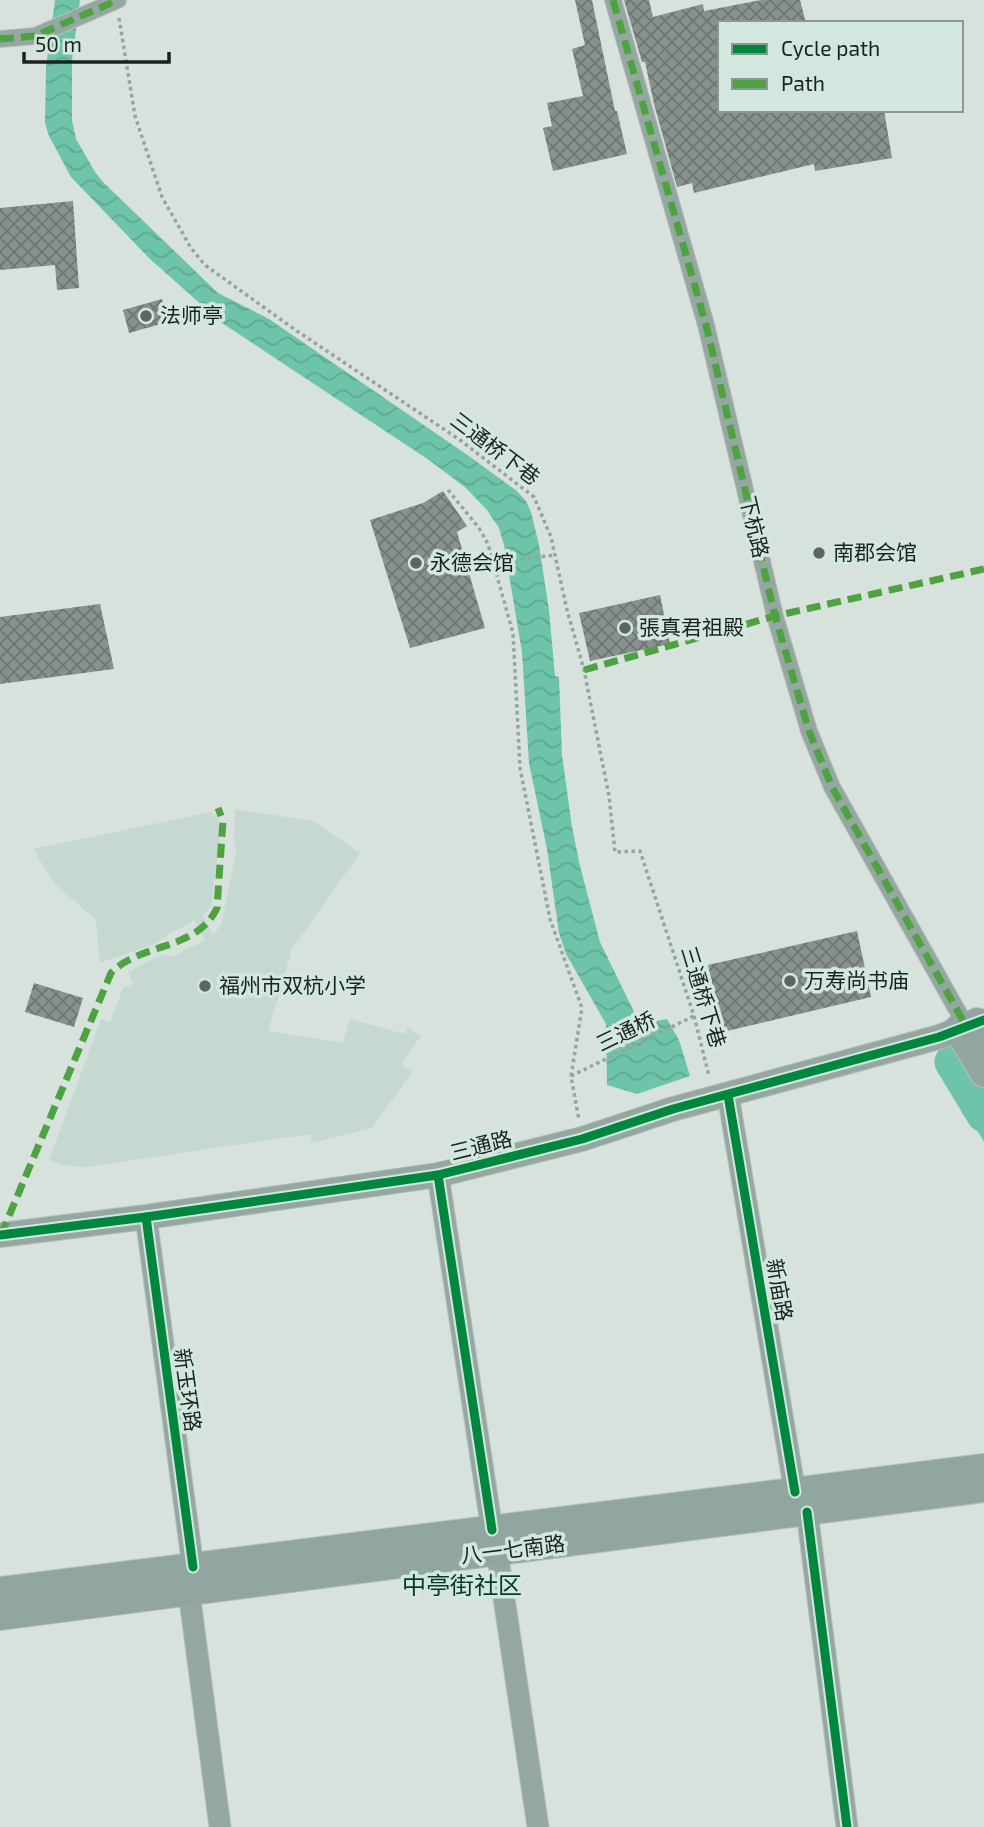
<svg xmlns="http://www.w3.org/2000/svg" width="984" height="1827" viewBox="0 0 984 1827" font-family="'Exo 2','Noto Sans SC',sans-serif">
	<style>
		.built { fill: #c5d9d1 }
		.water { fill: url(#water-waves) }
		.lines { fill: none; stroke-linecap: round; stroke-linejoin: round }
		.river { stroke: #6dc4aa; stroke-width: 35 }
		.building { fill: url(#building-cross-hatch) }
		.pedestrian-casing { stroke: #b6bfbb; stroke-width: 18 }
		.minor-casing { stroke: #b6bfbb; stroke-width: 23 }
		.tertiary-casing { stroke: #b6bfbb; stroke-width: 26 }
		.secondary-casing { stroke: #b6bfbb; stroke-width: 30 }
		.path { stroke: #96a49e; stroke-width: 3.5; stroke-dasharray: 3.5 3.5; stroke-linecap: butt }
		.pedestrian { stroke: #94a8a1; stroke-width: 16 }
		.minor { stroke: #94a8a1; stroke-width: 21 }
		.tertiary { stroke: #94a8a1; stroke-width: 24 }
		.secondary { stroke: #91a6a0; stroke-width: 28 }
		.quiet { stroke: #4fa241; stroke-width: 7; stroke-dasharray: 14 7; stroke-linecap: butt }
		.cycleway-casing { stroke: #d2e7de; stroke-width: 13 }
		.cycleway { stroke: #00873e; stroke-width: 9 }
		.poi-dot { fill: #5c6562; stroke: #d2e7de; stroke-width: 2.5 }
		.labels { text-anchor: middle; stroke-width: 7; stroke-linejoin: round; paint-order: stroke }
		.poi-label { font-size: 21px; fill: #1a221f; stroke: #d2e7de; text-anchor: start }
		.street-label { font-size: 21px; fill: #1a221f; stroke: #d2e7de }
		.quarter-label { font-size: 24px; fill: #033a2c; stroke: #d2e7de }
	</style>
	<defs>
		<pattern id="water-waves" width="16" height="10" patternUnits="userSpaceOnUse" patternTransform="scale(1.75)"><rect width="16" height="10" fill="#6dc4aa"/><path d="M0 5q4-4 8 0t8 0" fill="none" stroke="#5ea892"/></pattern>
		<pattern id="building-cross-hatch" width="8" height="8" patternUnits="userSpaceOnUse" patternTransform="scale(1.75)"><rect width="8" height="8" fill="#88918d"/><path d="M0 0l8 8M0 8l8-8" fill="none" stroke="#6e7673"/></pattern>
	</defs>
	<rect width="100%" height="100%" fill="#d7e2dd"/>
	<!-- built -->
	<polygon class="built" points="235,809 313,821 360,853 292,949 268,1031 343,1043 350,1019 405,1034 408,1027 421,1036 401,1064 412,1072 372,1128 312,1143 310,1134 86,1167 62,1165 49,1160 101,1019 110,1022 123,988 133,984 128,972 162,954 171,957 205,940 194,920 152,945 100,963 96,920 55,884 33,849 211,812 218,818 220,836 211,907 203,915 213,935 221,925 236,853 234,839"/>
	<!-- water -->
	<g class="water">
		<polygon points="55,0 80,0 72,60 72,120 76,139 95,172 104,183 218,293 269,319 469,456 517,491 526,501 531,512 539,545 549,610 555,676 559,677 562,755 572,827 580,866 600,942 640,1024 667,1019 679,1040 690,1076 637,1094 607,1085 606,1024 566,954 559,933 547,849 529,763 522,652 504,545 499,528 487,510 466,488 429,460 222,323 150,259 71,177 49,136 45,123 46,67"/>
		<polygon points="967,1070 984,1098 984,1142 949,1081"/>
	</g>
	<g class="lines">
		<!-- river -->
		<polyline class="river" points="952,1062 984,1115"/>
	</g>
	<!-- building -->
	<g class="building">
		<polygon points="575,0 592,0 615,111 617,111 627,154 553,171 543,128 552,126 547,103 583,96 572,49 585,45"/>
		<polygon points="624,0 649,0 653,17 703,4 704,11 761,0 800,0 806,23 720,23 720,110 884,110 892,158 815,171 814,164 694,193 692,183 677,187 654,104 645,62 642,62"/>
		<polygon points="73,201 79,288 57,290 55,265 0,270 0,208"/>
		<polygon points="162,299 168,322 129,333 123,310"/>
		<polygon points="443,491 467,526 457,532 485,628 410,648 370,520 423,503"/>
		<polygon points="660,595 670,644 590,661 579,613"/>
		<polygon points="100,604 114,669 0,684 0,617"/>
		<polygon points="857,931 871,997 723,1032 708,965"/>
		<polygon points="34,983 83,998 74,1027 25,1012"/>
	</g>
	<g class="lines">
		<!-- pedestrian casing -->
		<g class="pedestrian-casing">
			<g id="pedestrian">
				<polyline points="613,0 706,325 775,616 809,731 832,787 966,1026"/>
				<polyline points="0,39 35,36 118,0"/>
			</g>
		</g>
		<!-- minor casing -->
		<g class="minor-casing">
			<g id="minor">
				<polyline points="728,1095 795,1492"/>
				<polyline points="438,1175 492,1530"/>
				<polyline points="146,1217 193,1567"/>
				<polyline points="807,1512 847,1827"/>
				<polyline points="497,1551 538,1827"/>
				<polyline points="189,1592 220,1827"/>
			</g>
		</g>
		<!-- tertiary casing -->
		<g class="tertiary-casing">
			<polyline id="tertiary" points="0,1235 146,1217 438,1175 582,1139 673,1109 939,1037 977,1022"/>
		</g>
		<!-- secondary casing -->
		<g class="secondary-casing">
			<g id="secondary">
				<polyline points="977,1022 984,1034"/>
				<polyline points="958,1029 984,1073"/>
				<polyline points="0,1591 984,1468"/>
				<polyline points="0,1616 984,1488"/>
			</g>
		</g>
		<!-- path -->
		<g class="path">
			<polyline points="119,18 135,116 162,197 191,248 205,265 294,329 460,440 534,497 551,537 567,610 584,670 609,796 615,852 640,851 694,1016 709,1076"/>
			<polyline points="448,490 479,528 488,544 513,633 520,768 550,919 582,1008 571,1076 579,1120"/>
			<polyline points="493,562 556,555"/>
			<polyline points="571,1076 694,1016"/>
		</g>
		<!-- pedestrian -->
		<use href="#pedestrian" class="pedestrian"/>
		<!-- minor -->
		<use href="#minor" class="minor"/>
		<!-- tertiary -->
		<use href="#tertiary" class="tertiary"/>
		<!-- secondary -->
		<use href="#secondary" class="secondary"/>
		<!-- quiet -->
		<g class="quiet">
			<polyline points="613,0 706,325 775,616 809,731 832,787 966,1026"/>
			<polyline points="0,39 35,36 118,0"/>
			<polyline points="584,670 775,616 984,569"/>
			<path d="M 1,1235 L 111,973 C 141,942 197,951 217,908 L 223,821 L 218,808"/>
		</g>
		<!-- cycleway casing -->
		<g class="cycleway-casing">
			<g id="cycleway">
				<polyline points="728,1095 795,1492"/>
				<polyline points="438,1175 492,1530"/>
				<polyline points="146,1217 193,1567"/>
				<polyline points="0,1235 146,1217 438,1175 582,1139 673,1109 939,1037 984,1020"/>
				<polyline points="807,1512 847,1827"/>
			</g>
		</g>
		<!-- cycleway -->
		<use href="#cycleway" class="cycleway"/>
	</g>
	<!-- markers -->
	<g class="poi-dot">
		<circle cx="146" cy="316" r="7"/>
		<circle cx="819" cy="553" r="7"/>
		<circle cx="416" cy="563" r="7"/>
		<circle cx="625" cy="628" r="7"/>
		<circle cx="790" cy="981" r="7"/>
		<circle cx="205" cy="986" r="7"/>
	</g>
	<g class="labels">
		<!-- poi labels -->
		<g class="poi-label">
			<text x="160" y="323">法师亭</text>
			<text x="833" y="560">南郡会馆</text>
			<text x="430" y="570">永德会馆</text>
			<text x="639" y="635">張真君祖殿</text>
			<text x="804" y="988">万寿尚书庙</text>
			<text x="219" y="993">福州市双杭小学</text>
		</g>
		<!-- street labels -->
		<g class="street-label">
			<text transform="translate(495 449) rotate(37)" y="7">三通桥下巷</text>
			<text transform="translate(754 527) rotate(77)" y="7">下杭路</text>
			<text transform="translate(703 997) rotate(73)" y="7">三通桥下巷</text>
			<text transform="translate(626 1032) rotate(-26)" y="7">三通桥</text>
			<text transform="translate(481 1146) rotate(-14)" y="7">三通路</text>
			<text transform="translate(779 1290) rotate(80)" y="7">新庙路</text>
			<text transform="translate(187 1390) rotate(82)" y="7">新玉环路</text>
			<text transform="translate(513 1550) rotate(-7)" y="7">八一七南路</text>
		</g>
		<!-- quarter labels -->
		<g class="quarter-label">
			<text x="462" y="1594">中亭街社区</text>
		</g>
	</g>
	<!-- legend -->
	<rect x="718" y="21" width="245" height="91" fill="#d2e7de" stroke="#889892" stroke-width="2"/>
	<rect x="732" y="44" width="35" height="10" fill="#00873e" stroke="#889892" stroke-width="2"/>
	<text x="781" y="56" font-size="21" fill="#1a221f">Cycle path</text>
	<rect x="732" y="79" width="35" height="10" fill="#4fa241" stroke="#889892" stroke-width="2"/>
	<text x="781" y="91" font-size="21" fill="#1a221f">Path</text>
	<!-- scale -->
	<path d="M24 52v10h145v-10" fill="none" stroke="#1a221f" stroke-width="3.5"/>
	<text x="35" y="52" font-size="21" fill="#1a221f" stroke="#d2e7de" stroke-width="5" paint-order="stroke">50 m</text>
</svg>
